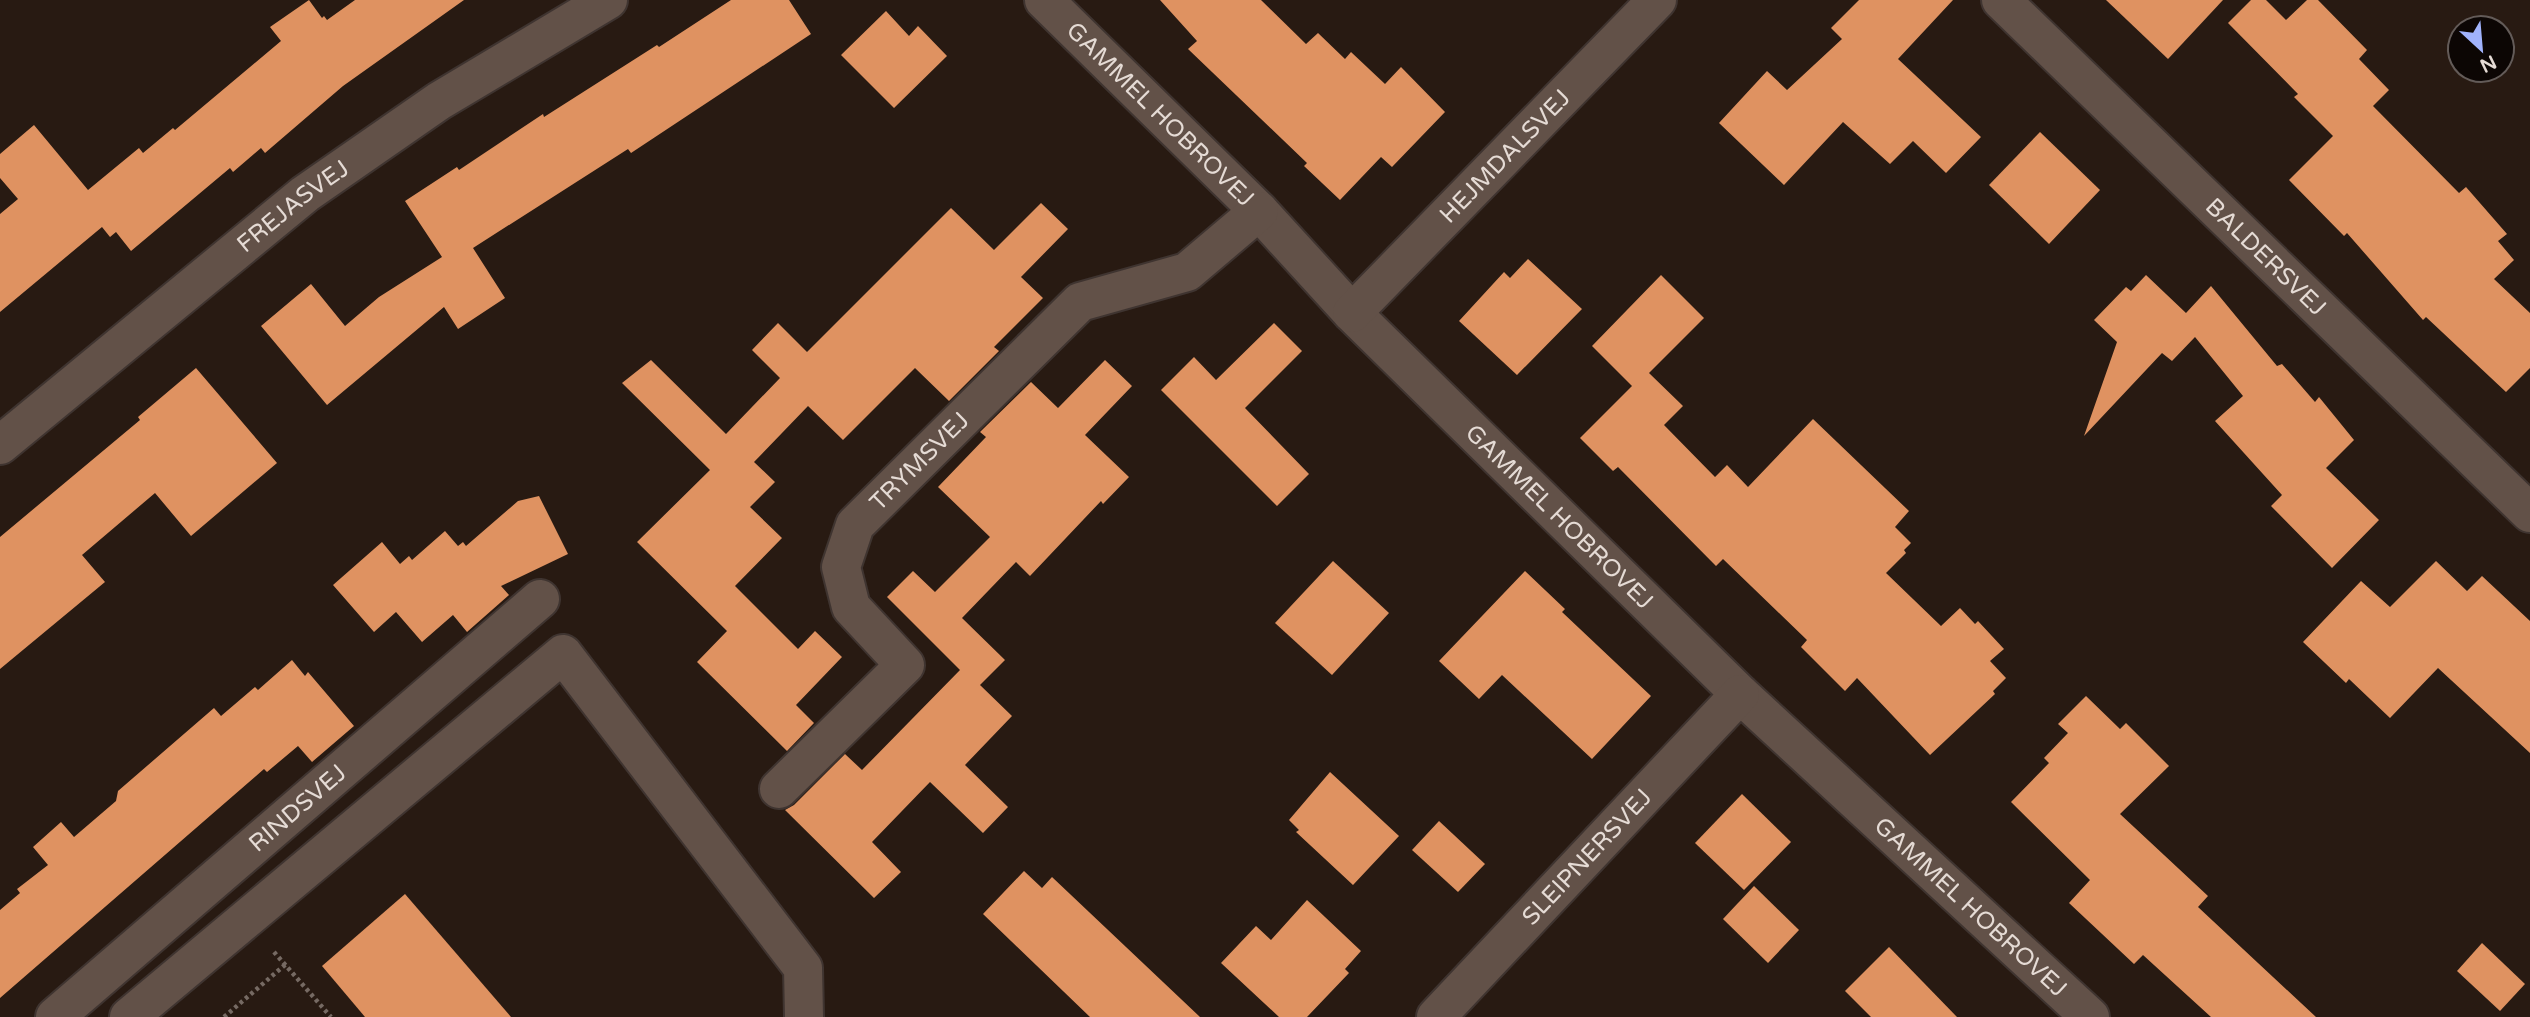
<svg xmlns="http://www.w3.org/2000/svg" width="2530" height="1017" viewBox="0 0 2530 1017" font-family="'Varela Round',sans-serif">
	<style>
		.building { fill: #df9261 }
		.lines { fill: none; stroke-linecap: round; stroke-linejoin: round }
		.minor-casing { stroke: #3f3430; stroke-width: 42 }
		.path { stroke: #766a63; stroke-width: 4.5; stroke-dasharray: 3.5 3.5; stroke-linecap: butt }
		.minor { stroke: #625148; stroke-width: 38 }
		.labels { text-anchor: middle; stroke-width: 7; stroke-linejoin: round; paint-order: stroke }
		.street-label { font-size: 24px; fill: #e5dbd5; stroke: #0c0604 }
	</style>
	<rect width="100%" height="100%" fill="#281a12"/>
	<!-- building -->
	<g class="building">
		<polygon points="309,0 322,18 324,16 327,20 355,0 464,0 343,86 265,153 261,148 233,172 230,168 131,251 116,232 110,237 102,227 0,312 0,214 18,199 0,178 0,154 34,125 88,190 139,148 143,153 173,128 175,130 281,41 270,27"/>
		<polygon points="731,0 789,0 811,34 631,153 628,149 473,248 505,298 458,329 444,307 327,405 261,326 311,284 345,326 379,297 442,257 405,201 457,167 459,170 543,114 544,117 657,45 659,47"/>
		<polygon points="1160,0 1261,0 1306,44 1318,33 1345,59 1351,52 1385,84 1401,67 1445,112 1392,167 1381,157 1340,200 1304,166 1307,163 1188,49 1197,41"/>
		<polygon points="1859,0 1953,0 1898,59 1981,137 1946,173 1913,141 1890,164 1843,122 1784,185 1719,123 1767,71 1787,90 1842,39 1831,28"/>
		<polygon points="2106,0 2223,0 2168,59"/>
		<polygon points="2251,0 2266,0 2286,20 2307,0 2318,0 2367,50 2359,59 2389,90 2373,106 2459,193 2466,187 2507,234 2498,241 2514,260 2494,279 2530,313 2530,368 2506,392 2426,317 2423,320 2347,233 2344,236 2289,180 2333,136 2294,97 2298,94 2228,23"/>
		<polygon points="886,11 909,36 918,26 947,56 894,108 841,55"/>
		<polygon points="2040,132 2100,190 2049,244 1989,185"/>
		<polygon points="1041,203 1068,229 1021,277 1043,298 994,347 999,351 949,401 915,368 843,440 808,406 754,462 775,482 750,507 782,538 735,586 798,649 815,631 842,657 796,705 814,723 787,751 697,662 727,631 637,542 710,470 622,383 651,360 726,434 780,378 752,350 778,323 807,352 951,208 994,250"/>
		<polygon points="1528,259 1582,309 1517,375 1459,321 1504,272 1510,278"/>
		<polygon points="1661,275 1704,318 1649,373 1683,406 1664,425 1715,477 1727,465 1748,487 1813,419 1909,511 1895,527 1911,543 1904,550 1906,553 1886,573 1941,626 1960,608 1975,624 1978,621 2004,649 1990,661 2006,678 1993,691 1995,694 1930,755 1857,678 1845,691 1801,647 1807,640 1723,559 1716,566 1618,467 1613,471 1580,438 1632,386 1592,346"/>
		<polygon points="2146,275 2186,313 2211,286 2277,366 2282,364 2315,402 2319,397 2354,440 2326,468 2379,520 2332,568 2271,506 2282,495 2215,421 2243,396 2195,337 2172,361 2162,353 2084,436 2117,342 2094,320 2126,287 2131,291"/>
		<polygon points="1274,323 1302,351 1245,408 1309,474 1277,506 1161,390 1194,357 1216,380"/>
		<polygon points="1105,360 1132,386 1085,435 1129,477 1103,504 1101,501 1030,576 1016,562 962,618 1005,660 980,685 1012,716 965,765 1008,807 983,833 930,782 872,842 901,872 874,898 785,810 794,805 845,754 862,770 960,670 887,597 913,571 935,592 990,537 938,487 986,437 980,432 1031,382 1058,408"/>
		<polygon points="196,368 277,463 191,536 155,493 82,555 105,582 0,669 0,537 140,420 138,417"/>
		<polygon points="539,496 568,554 501,586 509,595 467,632 453,615 422,642 396,612 374,632 333,585 382,542 400,564 409,556 412,560 445,531 458,546 463,542 466,546 518,501"/>
		<polygon points="1333,561 1389,613 1332,675 1275,623"/>
		<polygon points="2436,561 2467,591 2482,576 2530,621 2530,753 2438,668 2390,718 2349,679 2346,683 2303,642 2361,581 2390,607"/>
		<polygon points="1525,571 1565,609 1562,612 1651,696 1592,759 1502,675 1479,699 1439,661"/>
		<polygon points="292,660 305,676 308,672 354,726 312,762 298,746 267,772 264,769 0,998 0,910 20,893 17,889 48,865 33,847 61,822 74,837 116,801 118,791 214,708 221,716 255,687 258,690"/>
		<polygon points="2086,696 2120,729 2126,723 2169,766 2120,814 2208,896 2198,907 2316,1017 2211,1017 2143,955 2134,964 2069,903 2090,880 2011,802 2049,763 2044,758 2068,733 2058,724"/>
		<polygon points="1330,772 1399,836 1353,885 1296,832 1299,830 1289,820"/>
		<polygon points="1742,794 1791,842 1744,890 1695,843"/>
		<polygon points="1439,821 1485,864 1458,892 1412,850"/>
		<polygon points="1024,871 1042,888 1052,877 1200,1017 1090,1017 983,914"/>
		<polygon points="1754,886 1799,930 1768,963 1723,919"/>
		<polygon points="405,894 511,1017 365,1017 322,966"/>
		<polygon points="1307,900 1361,951 1345,969 1349,973 1307,1017 1279,1017 1221,963 1256,926 1271,940"/>
		<polygon points="2482,943 2525,984 2500,1011 2457,971"/>
		<polygon points="1889,947 1957,1017 1871,1017 1845,991"/>
	</g>
	<g class="lines">
		<!-- minor casing -->
		<g class="minor-casing">
			<g id="minor">
				<path id="s1" d="M 1044,0 L 1259,211 L 1352,313 L 1740,694 L 2090,1017"/>
				<path id="s2" d="M 2001,0 L 2530,513"/>
				<path id="s3" d="M 1352,313 L 1657,0"/>
				<path id="s4" d="M 0,445 L 305,194 L 439,101 L 608,0"/>
				<path id="s5" d="M 779,789 L 905,665 L 851,607 L 841,567 L 855,525 L 1080,302 L 1187,272 L 1259,211"/>
				<path id="s6" d="M 55,1017 L 540,599"/>
				<polyline points="129,1017 563,654 803,968 804,1017"/>
				<path id="s7" d="M 1436,1017 L 1740,694"/>
			</g>
		</g>
		<!-- path -->
		<g class="path">
			<polyline points="274,952 331,1017"/>
			<polyline points="224,1017 286,964"/>
		</g>
		<!-- minor -->
		<use href="#minor" class="minor"/>
	</g>
	<g class="labels">
		<!-- street labels -->
		<g class="street-label">
			<text dy="8" stroke="none"><textPath href="#s1" startOffset="163">GAMMEL HOBROVEJ</textPath></text>
			<text dy="8" stroke="none"><textPath href="#s3" startOffset="219">HEJMDALSVEJ</textPath></text>
			<text dy="8" stroke="none"><textPath href="#s4" startOffset="378">FREJASVEJ</textPath></text>
			<text dy="8" stroke="none"><textPath href="#s2" startOffset="369">BALDERSVEJ</textPath></text>
			<text dy="8" stroke="none"><textPath href="#s5" startOffset="432">TRYMSVEJ</textPath></text>
			<text dy="8" stroke="none"><textPath href="#s1" startOffset="730">GAMMEL HOBROVEJ</textPath></text>
			<text dy="8" stroke="none"><textPath href="#s6" startOffset="320">RINDSVEJ</textPath></text>
			<text dy="8" stroke="none"><textPath href="#s7" startOffset="220">SLEIPNERSVEJ</textPath></text>
			<text dy="8" stroke="none"><textPath href="#s1" startOffset="1297">GAMMEL HOBROVEJ</textPath></text>
		</g>
	</g>
	<!-- north arrow -->
	<g transform="translate(2481 49) rotate(154)"><circle r="33" fill="#0c0604" stroke="#635b58" stroke-width="2"/>
	<path d="M0-5L12 26L0 18L-12 26Z" fill="#a1b3fd"/>
	<text y="-10" font-size="19" font-weight="bold" text-anchor="middle" fill="#e5dbd5">N</text>
	</g>
</svg>
